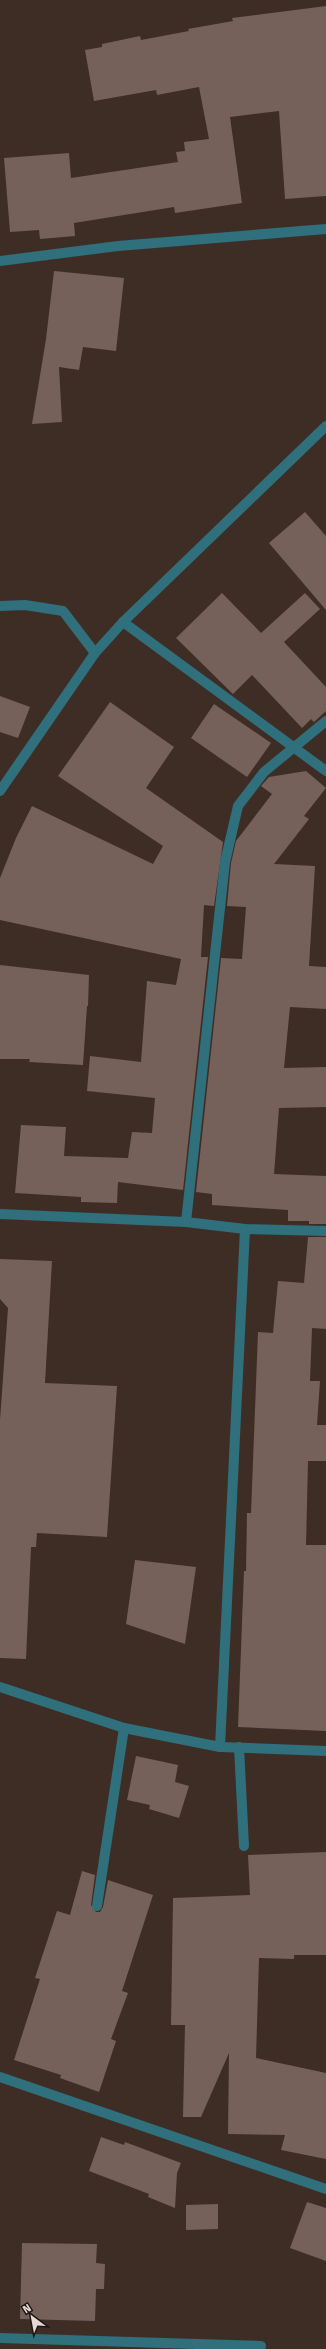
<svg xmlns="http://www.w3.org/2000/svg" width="326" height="2349" viewBox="0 0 326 2349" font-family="'Fira Sans',sans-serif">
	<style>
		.building { fill: #756159 }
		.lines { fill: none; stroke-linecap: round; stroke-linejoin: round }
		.minor { stroke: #2f707c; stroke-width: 10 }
	</style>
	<rect width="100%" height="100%" fill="#3e2d25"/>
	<!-- building -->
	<g class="building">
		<polygon points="326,6 326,196 285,199 279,111 230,117 242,203 175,213 174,207 74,223 75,236 40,239 39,230 10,232 4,158 69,153 71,178 178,162 176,152 185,151 184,142 209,139 199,87 157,95 156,90 94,101 85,50 102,47 102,44 140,36 141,40 189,31 188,29 233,21 232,18"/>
		<polygon points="54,271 124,278 116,351 83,347 79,370 59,367 62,422 32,424 46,339"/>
		<polygon points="305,512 326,536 326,610 269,543"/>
		<polygon points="222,593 261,633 305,593 320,609 284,642 326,687 326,711 314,722 311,719 302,728 252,675 233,694 176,638"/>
		<polygon points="0,696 30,707 18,738 0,732"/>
		<polygon points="110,702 174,747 146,788 223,842 214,906 204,905 201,957 208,957 183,1190 118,1182 117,1203 81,1202 81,1197 15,1193 21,1125 66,1127 64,1156 128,1158 132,1132 152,1133 155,1098 87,1091 90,1056 141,1062 147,981 176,985 181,959 0,920 0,878 16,838 32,806 153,864 163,846 58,776"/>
		<polygon points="214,704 271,743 247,777 191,738"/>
		<polygon points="306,771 326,788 304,816 309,819 274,864 315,866 309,966 326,967 326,1009 290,1007 284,1068 326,1067 326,1107 279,1108 274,1174 326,1176 326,1224 309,1224 309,1221 288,1221 288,1210 212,1205 212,1194 196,1192 221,958 242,959 246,907 227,906 231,863 236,841 272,794 261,786 269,777"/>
		<polygon points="0,965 89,975 88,1006 87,1006 83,1065 29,1062 30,1059 0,1059"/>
		<polygon points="308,1237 326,1237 326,1329 312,1328 310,1381 320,1381 317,1425 326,1425 326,1461 308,1461 306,1545 326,1545 326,1731 238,1727 244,1571 246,1571 247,1513 251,1513 258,1332 273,1333 278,1281 304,1283"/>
		<polygon points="0,1259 52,1261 45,1383 117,1386 107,1537 37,1533 36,1547 31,1547 26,1659 0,1658 0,1420 8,1308 0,1299"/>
		<polygon points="135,1560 196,1567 185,1644 126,1624"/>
		<polygon points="136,1756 178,1765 175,1782 189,1786 179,1818 149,1809 150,1805 127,1800"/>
		<polygon points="326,1852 326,1955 294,1955 294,1959 259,1958 256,2058 326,2073 326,2159 281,2150 285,2135 228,2134 229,2053 201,2117 183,2117 185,2025 171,2025 173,1898 250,1895 248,1855"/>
		<polygon points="82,1871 95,1875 91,1905 96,1912 100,1912 103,1907 108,1880 153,1895 122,1991 128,1993 111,2039 116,2041 99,2092 60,2078 61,2075 14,2060 40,1979 35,1978 57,1911 70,1915"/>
		<polygon points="101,2137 124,2145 125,2142 181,2163 177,2173 175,2208 148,2197 149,2194 89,2171"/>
		<polygon points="307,2202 326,2208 326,2261 290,2248"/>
		<polygon points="218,2204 218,2229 186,2230 186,2205"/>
		<polygon points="22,2243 97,2244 96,2263 105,2264 104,2289 96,2289 95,2321 20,2319"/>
	</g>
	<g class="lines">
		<!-- minor -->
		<g class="minor">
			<polyline points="0,261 118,246 326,229"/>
			<polyline points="0,606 25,605 63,611 95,653"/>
			<polyline points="123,622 326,771"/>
			<polyline points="0,791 95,653 123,622 326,426"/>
			<polyline points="0,1214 186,1222 245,1229 326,1231"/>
			<polyline points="186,1222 225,862 238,806 264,772 326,721"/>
			<polyline points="0,1687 124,1728 220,1747 326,1751"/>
			<polyline points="220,1747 245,1229"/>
			<polyline points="239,1747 244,1846"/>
			<polyline points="97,1906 124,1728"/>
			<polyline points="0,2077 326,2189"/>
			<polyline points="0,2338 261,2346"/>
		</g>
	</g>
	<!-- north arrow -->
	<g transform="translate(32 2317) rotate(328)" stroke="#1f1714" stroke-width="3" paint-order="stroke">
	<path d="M0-3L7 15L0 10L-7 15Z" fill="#e4d8d3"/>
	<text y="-6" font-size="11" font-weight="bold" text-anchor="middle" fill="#e4d8d3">N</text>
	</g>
</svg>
